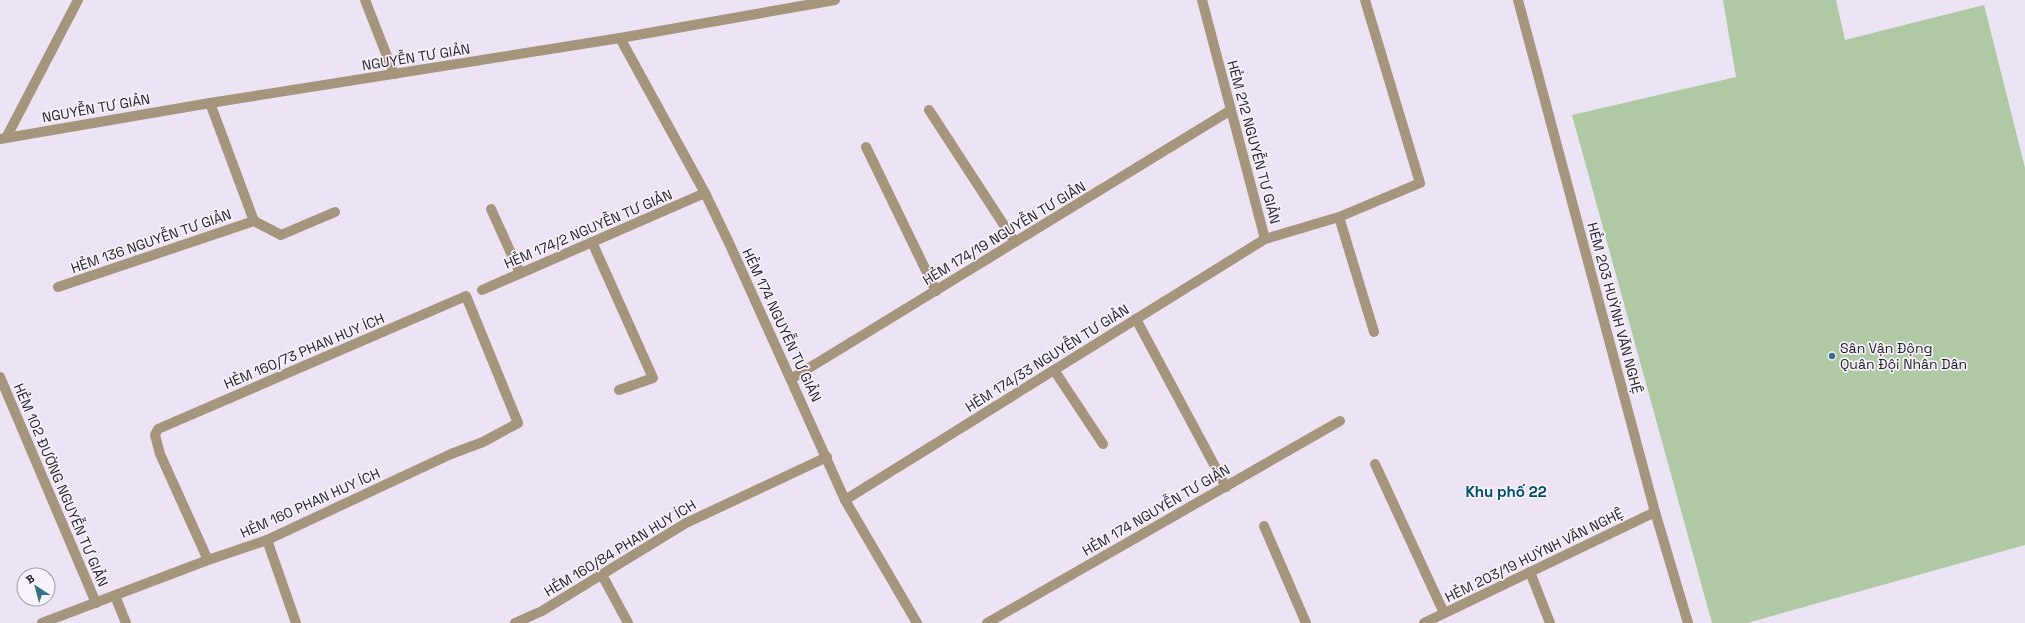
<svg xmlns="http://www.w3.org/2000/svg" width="2025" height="623" viewBox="0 0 2025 623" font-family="'Space Grotesk',sans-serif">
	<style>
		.green { fill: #aec9a3 }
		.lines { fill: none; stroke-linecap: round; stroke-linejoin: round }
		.service { stroke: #a5957c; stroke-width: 10 }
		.minor { stroke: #a5957c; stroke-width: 10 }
		.poi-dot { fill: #366f88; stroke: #f7f2fc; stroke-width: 1.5 }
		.labels { text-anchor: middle; stroke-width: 3.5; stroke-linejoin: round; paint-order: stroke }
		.street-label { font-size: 14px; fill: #231f26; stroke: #f7f2fc }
		.poi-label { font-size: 14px; fill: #231f26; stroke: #f7f2fc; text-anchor: start }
		.neighbourhood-label { font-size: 15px; font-weight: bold; fill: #004e69; stroke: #f7f2fc }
	</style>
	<rect width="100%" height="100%" fill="#ece3f4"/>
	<!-- green -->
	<polygon class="green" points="1723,0 1836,0 1845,40 1984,5 2025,168 2025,545 1747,623 1712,623 1572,115 1736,77"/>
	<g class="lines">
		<!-- service -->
		<g class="service">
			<polyline points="1202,0 1265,239"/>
			<polyline points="620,38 705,193 730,245 845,500 917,623"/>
			<polyline points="210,103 254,221"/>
			<polyline points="929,110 1015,242"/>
			<polyline points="6,138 78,0"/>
			<polyline points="866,147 936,291"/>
			<polyline points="491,209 520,273"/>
			<polyline points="1339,217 1374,332"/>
			<polyline points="592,242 653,378 619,390"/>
			<polyline points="58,287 254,221 281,235 335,212"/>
			<polyline points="482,290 705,193"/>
			<polyline points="1136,319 1226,487"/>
			<polyline points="1054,370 1103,444"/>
			<polyline points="0,377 96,603"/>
			<polyline points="791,379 1231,110"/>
			<polyline points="1375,464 1444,613"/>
			<polyline points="845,500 1265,239 1339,217 1420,183 1365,0"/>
			<polyline points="1264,526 1306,623"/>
			<polyline points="267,540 296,623"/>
			<polyline points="1530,572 1550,623"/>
			<polyline points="602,575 628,623"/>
			<polyline points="115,596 126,623"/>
			<polyline points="515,623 542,611 686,523 827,457"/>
			<polyline points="987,623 1340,421"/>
			<polyline points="1424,623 1655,512"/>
		</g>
		<!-- minor -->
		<g class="minor">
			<polyline points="365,0 394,74"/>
			<polyline points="1518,0 1655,512 1688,623"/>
			<polyline points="0,139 210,103 620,38 835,0"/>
			<polyline points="42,623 208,560 267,540 451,454 483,442 518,423 466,296 158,429 155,435 160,454 208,560"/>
		</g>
	</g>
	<!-- markers -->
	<circle class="poi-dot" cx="1832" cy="356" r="4"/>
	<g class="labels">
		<!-- street labels -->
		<g class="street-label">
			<text transform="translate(416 57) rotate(-9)" y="5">NGUYỄN TƯ GIẢN</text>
			<text transform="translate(96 108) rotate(-10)" y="5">NGUYỄN TƯ GIẢN</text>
			<text transform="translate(1254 142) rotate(75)" y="5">HẺM 212 NGUYỄN TƯ GIẢN</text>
			<text transform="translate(588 229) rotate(-23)" y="5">HẺM 174/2 NGUYỄN TƯ GIẢN</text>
			<text transform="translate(1004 233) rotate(-31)" y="5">HẺM 174/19 NGUYỄN TƯ GIẢN</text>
			<text transform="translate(151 241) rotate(-19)" y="5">HẺM 136 NGUYỄN TƯ GIẢN</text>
			<text transform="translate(1615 308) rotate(75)" y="5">HẺM 203 HUỲNH VĂN NGHỆ</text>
			<text transform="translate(782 325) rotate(65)" y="5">HẺM 174 NGUYỄN TƯ GIẢN</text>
			<text transform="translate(304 351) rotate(-23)" y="5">HẺM 160/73 PHAN HUY ÍCH</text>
			<text transform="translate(1047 358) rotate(-32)" y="5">HẺM 174/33 NGUYỄN TƯ GIẢN</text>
			<text transform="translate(61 485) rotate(67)" y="5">HẺM 102 ĐƯỜNG NGUYỄN TƯ GIẢN</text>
			<text transform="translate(310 503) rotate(-24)" y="5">HẺM 160 PHAN HUY ÍCH</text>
			<text transform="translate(1156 510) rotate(-30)" y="5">HẺM 174 NGUYỄN TƯ GIẢN</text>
			<text transform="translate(620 548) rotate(-31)" y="5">HẺM 160/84 PHAN HUY ÍCH</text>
			<text transform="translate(1534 555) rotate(-26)" y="5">HẺM 203/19 HUỲNH VĂN NGHỆ</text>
		</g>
		<!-- poi labels -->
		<g class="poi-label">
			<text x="1840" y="353">Sân Vận Động<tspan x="1840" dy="16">Quân Đội Nhân Dân</tspan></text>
		</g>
		<!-- neighbourhood labels -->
		<g class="neighbourhood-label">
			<text x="1506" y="497">Khu phố 22</text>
		</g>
	</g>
	<!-- north arrow -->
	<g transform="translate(36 587) rotate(324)"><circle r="19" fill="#f7f2fc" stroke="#a29ea6"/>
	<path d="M0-3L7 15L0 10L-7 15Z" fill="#366f88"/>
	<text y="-6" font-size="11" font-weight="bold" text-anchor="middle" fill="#231f26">B</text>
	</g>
</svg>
